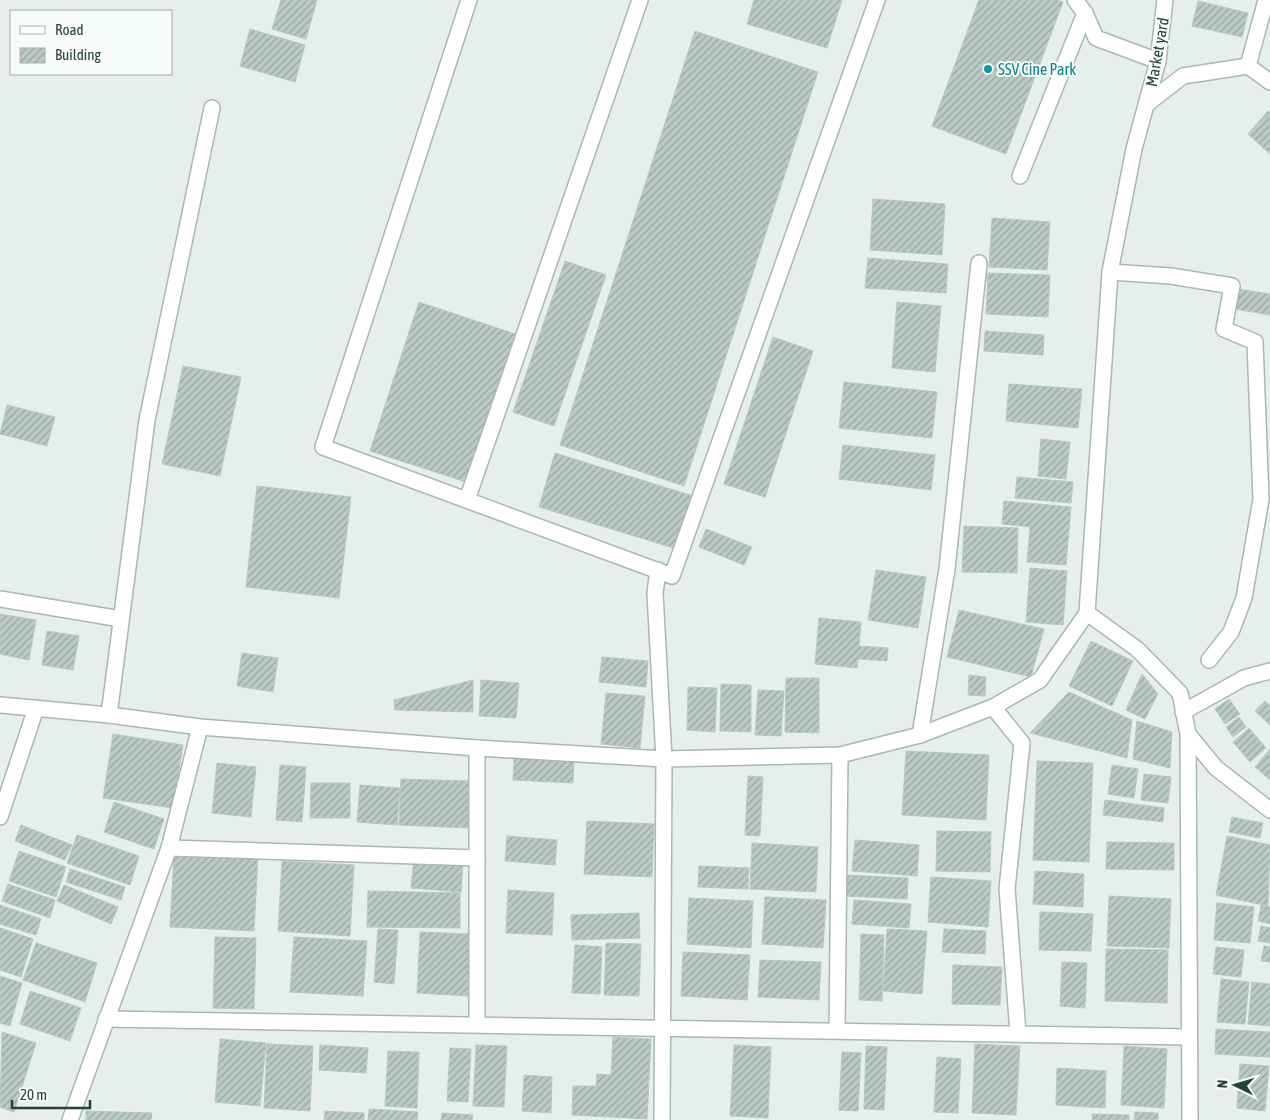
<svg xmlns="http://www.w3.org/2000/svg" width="1270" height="1120" viewBox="0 0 1270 1120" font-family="'Asap Condensed',sans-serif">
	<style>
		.building { fill: url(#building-hatch); stroke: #b8c9c2 }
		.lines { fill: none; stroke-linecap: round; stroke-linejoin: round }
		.minor-casing { stroke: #a8b8b2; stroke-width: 18 }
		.minor { stroke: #fff; stroke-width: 15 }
		.culture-dot { fill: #0f9aa8; stroke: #f7fbf9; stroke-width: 2 }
		.labels { text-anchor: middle; stroke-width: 4; stroke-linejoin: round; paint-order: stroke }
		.street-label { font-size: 16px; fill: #24423a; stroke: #f7fbf9 }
		.culture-label { font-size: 16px; fill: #0d838f; stroke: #f7fbf9; text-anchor: start }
	</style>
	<defs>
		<pattern id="building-hatch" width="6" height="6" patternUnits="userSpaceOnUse" patternTransform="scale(1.25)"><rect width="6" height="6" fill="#bbcac4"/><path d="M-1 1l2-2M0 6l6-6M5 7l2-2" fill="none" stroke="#98a6a0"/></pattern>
	</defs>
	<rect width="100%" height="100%" fill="#e6efeb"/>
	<!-- building -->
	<g class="building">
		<polygon points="281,0 317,0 306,39 272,29"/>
		<polygon points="754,0 842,0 827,48 747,24"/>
		<polygon points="979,0 1058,0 1063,2 1006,154 932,126"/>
		<polygon points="1198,1 1248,13 1242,37 1192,26"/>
		<polygon points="250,29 305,45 295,82 240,66"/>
		<polygon points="695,31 818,72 684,486 560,445"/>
		<polygon points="1268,111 1270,113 1270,154 1248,134"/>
		<polygon points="873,199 945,204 942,255 870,250"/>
		<polygon points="992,218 1050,222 1047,270 989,267"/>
		<polygon points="868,258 948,264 946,293 865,288"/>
		<polygon points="565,261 606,275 554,426 513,412"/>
		<polygon points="988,273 1050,275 1048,317 986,314"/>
		<polygon points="1238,289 1270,294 1270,315 1235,309"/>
		<polygon points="419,302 518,335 469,483 370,451"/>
		<polygon points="897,302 941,306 935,372 892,368"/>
		<polygon points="985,331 1044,335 1043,355 984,351"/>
		<polygon points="773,337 813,351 765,497 724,484"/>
		<polygon points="183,366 241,377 220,476 162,464"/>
		<polygon points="844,382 937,392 932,438 839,428"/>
		<polygon points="1009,384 1082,389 1078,428 1006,421"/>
		<polygon points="7,405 55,417 47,446 0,434"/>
		<polygon points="1041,439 1070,442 1066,479 1038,476"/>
		<polygon points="843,445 935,455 931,490 839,479"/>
		<polygon points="555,453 693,496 677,549 539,507"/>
		<polygon points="1017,477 1073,482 1071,503 1015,498"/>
		<polygon points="257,486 351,497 339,598 246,587"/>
		<polygon points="1004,501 1071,507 1066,565 1027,562 1030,527 1002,524"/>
		<polygon points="964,526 1018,528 1017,573 962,572"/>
		<polygon points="706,529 752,547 744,565 699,547"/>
		<polygon points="1030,568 1067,571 1063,625 1026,622"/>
		<polygon points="876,570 926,577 918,628 868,620"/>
		<polygon points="959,610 1044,629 1031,677 947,657"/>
		<polygon points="0,614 36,620 29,660 0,654"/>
		<polygon points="819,618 861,622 859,646 888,648 887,661 858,659 857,668 815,664"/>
		<polygon points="47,631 79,636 73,670 42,665"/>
		<polygon points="1091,641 1133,661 1112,706 1069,686"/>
		<polygon points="242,653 278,658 273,692 237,686"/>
		<polygon points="602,657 648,661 646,687 599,682"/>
		<polygon points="1142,674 1158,694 1145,719 1126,710"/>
		<polygon points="969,675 986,677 985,696 968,695"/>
		<polygon points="786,678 819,678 819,733 785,732"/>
		<polygon points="473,680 473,712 395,710 394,700"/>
		<polygon points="481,680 519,683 516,718 479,716"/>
		<polygon points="721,684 751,685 751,732 720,731"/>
		<polygon points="688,687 717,688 715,732 687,730"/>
		<polygon points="758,690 784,691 781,736 755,735"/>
		<polygon points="1069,692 1132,720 1127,758 1030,733"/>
		<polygon points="606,693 645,696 640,748 601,744"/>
		<polygon points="1229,699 1240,714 1225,724 1215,709"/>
		<polygon points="1265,701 1270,706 1270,725 1255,711"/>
		<polygon points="1239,717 1246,727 1233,737 1226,727"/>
		<polygon points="1137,721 1172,732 1170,768 1133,759"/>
		<polygon points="1249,728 1266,748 1250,762 1233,742"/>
		<polygon points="113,734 183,745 173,808 103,798"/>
		<polygon points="1270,749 1270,780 1255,767"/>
		<polygon points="906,751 989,755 986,820 902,815"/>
		<polygon points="514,758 574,761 573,783 513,780"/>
		<polygon points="1037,761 1093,763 1089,862 1033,860"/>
		<polygon points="217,763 256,767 251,817 212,813"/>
		<polygon points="280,765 306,767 302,822 276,820"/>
		<polygon points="1112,765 1138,769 1134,798 1108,794"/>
		<polygon points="1144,774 1171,777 1168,803 1141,800"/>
		<polygon points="748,776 763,777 760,836 745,835"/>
		<polygon points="401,779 471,781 469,828 399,825"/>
		<polygon points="311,783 350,783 350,818 310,818"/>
		<polygon points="360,785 400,788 397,825 357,822"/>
		<polygon points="1105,800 1164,808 1163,822 1103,815"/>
		<polygon points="114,802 164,819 154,849 104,832"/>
		<polygon points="1232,817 1263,823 1260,838 1229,832"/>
		<polygon points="587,821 654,824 652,877 584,874"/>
		<polygon points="21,825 72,845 65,860 15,841"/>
		<polygon points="937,831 991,832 990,872 936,871"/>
		<polygon points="77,835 139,856 130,885 67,863"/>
		<polygon points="507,836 557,840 555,865 505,861"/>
		<polygon points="1227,836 1270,845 1268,906 1216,895"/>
		<polygon points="855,840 919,845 917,876 852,871"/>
		<polygon points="1107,842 1174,843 1174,870 1106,869"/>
		<polygon points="752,843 818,847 816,892 750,889"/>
		<polygon points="19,851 66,867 56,897 9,881"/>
		<polygon points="174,853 258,857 254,931 170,927"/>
		<polygon points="414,858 463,862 461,892 411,888"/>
		<polygon points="282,861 354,865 350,936 278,931"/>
		<polygon points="699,866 749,868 748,889 698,887"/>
		<polygon points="70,869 125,887 121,900 66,882"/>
		<polygon points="1035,871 1084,874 1083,907 1033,904"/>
		<polygon points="845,875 908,878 907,899 844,896"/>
		<polygon points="931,877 991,881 988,927 928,922"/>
		<polygon points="8,884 55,900 50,918 2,901"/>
		<polygon points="64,885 118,907 111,924 57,901"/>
		<polygon points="508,890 554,893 552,935 506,933"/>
		<polygon points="368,891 460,893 460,928 367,927"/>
		<polygon points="1109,896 1171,899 1169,948 1107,946"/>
		<polygon points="765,897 826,900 823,948 762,944"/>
		<polygon points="689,898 753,901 751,948 687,944"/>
		<polygon points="854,900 911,904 909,928 852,924"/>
		<polygon points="1217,903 1254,907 1250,943 1214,940"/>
		<polygon points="0,905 41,919 36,935 0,924"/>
		<polygon points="1261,905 1270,907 1270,924 1258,921"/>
		<polygon points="1040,912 1093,914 1091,951 1039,950"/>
		<polygon points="639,913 640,938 572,940 571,915"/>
		<polygon points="1261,926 1270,928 1270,943 1258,941"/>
		<polygon points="0,928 33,939 21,977 0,970"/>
		<polygon points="378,929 398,930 394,984 374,982"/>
		<polygon points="887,929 927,931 922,994 883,991"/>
		<polygon points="944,929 986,931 985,954 942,952"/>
		<polygon points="420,932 471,934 468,996 417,993"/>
		<polygon points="861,934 884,935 882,1001 859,1000"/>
		<polygon points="215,937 256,938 254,1009 213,1008"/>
		<polygon points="294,937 367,941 363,996 290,992"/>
		<polygon points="36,943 97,963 85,1002 23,980"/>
		<polygon points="606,943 641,944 639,996 604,995"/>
		<polygon points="575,945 602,947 600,994 572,993"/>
		<polygon points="1264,946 1270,947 1270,962 1261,961"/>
		<polygon points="1216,947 1244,950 1241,977 1213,974"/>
		<polygon points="1106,949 1168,950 1167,1003 1105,1001"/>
		<polygon points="683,952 750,955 747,1000 681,996"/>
		<polygon points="760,960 821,962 819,1000 758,997"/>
		<polygon points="1062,962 1087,963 1085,1008 1060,1006"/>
		<polygon points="953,965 1002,967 1000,1005 952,1004"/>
		<polygon points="0,976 22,983 10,1026 0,1023"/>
		<polygon points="1221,979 1249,982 1245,1024 1217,1022"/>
		<polygon points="1252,982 1270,984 1270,1026 1248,1024"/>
		<polygon points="30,991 81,1008 70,1041 20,1024"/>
		<polygon points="1216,1029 1270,1032 1270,1057 1215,1054"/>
		<polygon points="2,1032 36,1043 14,1112 0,1107"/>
		<polygon points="613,1037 651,1039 647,1119 572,1115 573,1086 596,1086 597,1074 611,1075"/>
		<polygon points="220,1039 266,1043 260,1106 215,1102"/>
		<polygon points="267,1044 313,1046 310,1111 264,1108"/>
		<polygon points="975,1044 1020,1046 1016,1115 972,1113"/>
		<polygon points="320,1045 368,1048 366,1073 319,1070"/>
		<polygon points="476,1045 507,1046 504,1107 473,1106"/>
		<polygon points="734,1045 771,1047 768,1118 730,1116"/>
		<polygon points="866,1046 887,1047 884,1110 864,1109"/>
		<polygon points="1124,1046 1167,1049 1164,1108 1121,1105"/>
		<polygon points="450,1048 471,1049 468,1102 447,1101"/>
		<polygon points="388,1051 419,1052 417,1108 385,1106"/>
		<polygon points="842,1052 861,1053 858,1111 839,1110"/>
		<polygon points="937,1057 961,1059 958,1113 934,1112"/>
		<polygon points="1240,1064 1269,1066 1265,1111 1237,1108"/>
		<polygon points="1057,1068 1106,1071 1105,1108 1056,1105"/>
		<polygon points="524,1075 552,1077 551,1113 522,1111"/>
		<polygon points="369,1109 418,1112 417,1120 368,1120"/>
		<polygon points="86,1111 152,1113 151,1120 86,1120"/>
		<polygon points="325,1111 364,1113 364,1120 324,1120"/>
		<polygon points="1135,1112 1158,1113 1158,1120 1134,1120"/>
		<polygon points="442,1113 473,1115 472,1120 441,1120"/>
		<polygon points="1092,1114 1129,1115 1129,1120 1092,1120"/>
	</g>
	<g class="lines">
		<!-- minor casing -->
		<g class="minor-casing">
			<g id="minor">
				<polyline points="469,0 323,447 672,576 877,0"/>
				<polyline points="1075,0 1085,13 1096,38 1158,61"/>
				<polyline points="1248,66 1266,0"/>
				<polyline points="1147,104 1183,76 1248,66 1270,82"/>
				<polyline points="1020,176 1085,13"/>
				<polyline points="1110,272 1171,276 1232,286 1224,329 1255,342 1261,499 1244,598 1231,632 1209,660"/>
				<polyline points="467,500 640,0"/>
				<polyline points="658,570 655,593 664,759 662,1120"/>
				<polyline points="0,599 121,619"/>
				<polyline points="1087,613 1137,649 1180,693 1188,734 1190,1120"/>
				<polyline points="0,705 109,715 200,727 477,748 664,759 840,755 920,735 993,707 1040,680 1087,613 1110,272 1134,149 1158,61 1165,0"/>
				<polyline points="993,707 1022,743 1007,889 1018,1033"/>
				<polyline points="1183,712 1244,678 1270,671"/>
				<polyline points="109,715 147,420 212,108"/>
				<polyline points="1188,734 1216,768 1270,810"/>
				<polyline points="920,735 947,569 979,263"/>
				<polyline points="0,817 36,708"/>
				<polyline points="169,848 477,858 477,1023"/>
				<polyline points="477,858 477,748"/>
				<polyline points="106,1019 1189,1037"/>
				<polyline points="837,1030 840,755"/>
				<polyline points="70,1120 169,848 200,727"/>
			</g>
		</g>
		<!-- minor -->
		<use href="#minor" class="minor"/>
	</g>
	<!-- markers -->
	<circle class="culture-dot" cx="988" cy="69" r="5"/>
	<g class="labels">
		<!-- street labels -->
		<g class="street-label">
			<text transform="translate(1157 52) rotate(-80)" y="6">Market yard</text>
		</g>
		<!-- culture labels -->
		<g class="culture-label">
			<text x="998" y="75">SSV Cine Park</text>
		</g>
	</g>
	<!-- legend -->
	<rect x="10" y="10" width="162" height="65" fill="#f7fbf9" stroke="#a3b1ad"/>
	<rect x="20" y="26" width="25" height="8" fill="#ffffff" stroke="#a3b1ad"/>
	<text x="55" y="35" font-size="15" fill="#24423a">Road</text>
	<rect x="20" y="48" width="25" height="15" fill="url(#building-hatch)" stroke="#a3b1ad"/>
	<text x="55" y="60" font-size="15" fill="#24423a">Building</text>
	<!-- north arrow -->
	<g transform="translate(1235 1085) rotate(275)" stroke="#f7fbf9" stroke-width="4" paint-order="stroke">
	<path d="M0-4L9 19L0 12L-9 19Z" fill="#24423a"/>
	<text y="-8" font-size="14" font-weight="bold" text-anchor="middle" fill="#24423a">N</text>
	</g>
	<!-- scale -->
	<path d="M12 1100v8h78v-8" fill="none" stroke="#24423a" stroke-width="2.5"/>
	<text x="20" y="1100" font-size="15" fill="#24423a" stroke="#f7fbf9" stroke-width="4" paint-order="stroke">20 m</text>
</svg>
